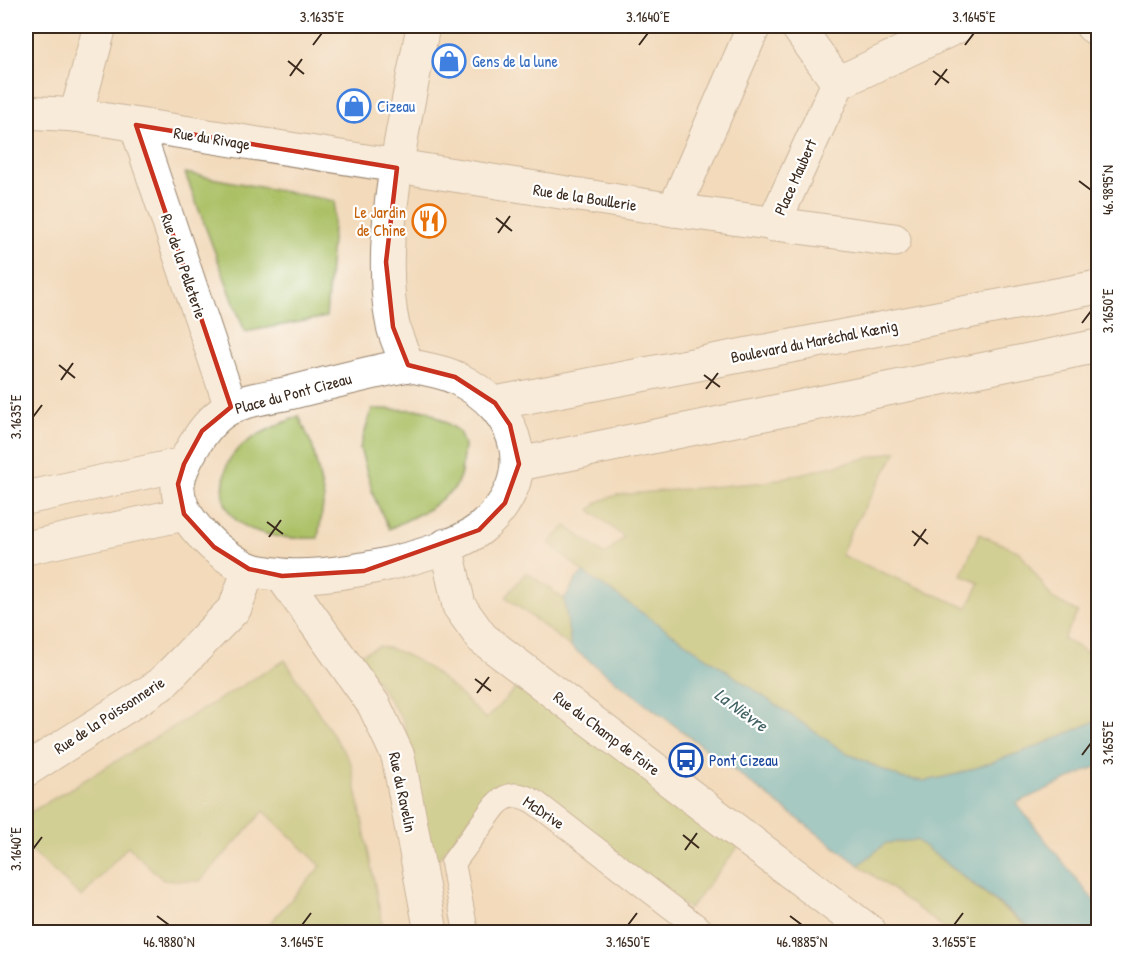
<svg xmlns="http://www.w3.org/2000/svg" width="1124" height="958" viewBox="0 0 1124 958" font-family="'Patrick Hand',sans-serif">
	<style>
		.green { fill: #abc065; stroke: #737542; stroke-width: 1.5 }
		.water { fill: #4bb4ca; stroke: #436f74; stroke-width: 1.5 }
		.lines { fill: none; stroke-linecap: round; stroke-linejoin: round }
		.service-casing { stroke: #96826c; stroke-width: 26 }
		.minor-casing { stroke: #96826c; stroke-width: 35 }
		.secondary-casing { stroke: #96826c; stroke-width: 35 }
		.primary-casing { stroke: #96826c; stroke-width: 35 }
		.service { stroke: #fff; stroke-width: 24 }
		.minor { stroke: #fff; stroke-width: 33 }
		.secondary { stroke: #fff; stroke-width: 33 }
		.primary { stroke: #fff; stroke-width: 33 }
		.marked { fill: none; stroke: #c8321e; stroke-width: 4.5; stroke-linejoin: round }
		.ticks { fill: none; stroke: #3b2a1e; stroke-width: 2 }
		.labels { text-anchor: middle; stroke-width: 4.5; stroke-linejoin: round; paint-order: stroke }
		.shop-label { font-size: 16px; fill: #366cbe; stroke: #fff; text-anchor: start }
		.street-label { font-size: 16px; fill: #3b2a1e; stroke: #fff }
		.food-label { font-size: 16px; fill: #c56008; stroke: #fff; text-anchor: end }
		.transit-label { font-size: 16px; fill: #164399; stroke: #fff; text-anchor: start }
		.water-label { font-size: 18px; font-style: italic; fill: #416163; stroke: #fff }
		.neatline { fill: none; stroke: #3b2a1e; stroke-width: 2 }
		.ticks-label { font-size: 15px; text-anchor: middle; fill: #3b2a1e }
	</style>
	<rect width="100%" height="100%" fill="#fff"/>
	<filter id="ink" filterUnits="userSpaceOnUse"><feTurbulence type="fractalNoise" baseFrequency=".0167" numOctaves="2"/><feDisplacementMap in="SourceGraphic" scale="12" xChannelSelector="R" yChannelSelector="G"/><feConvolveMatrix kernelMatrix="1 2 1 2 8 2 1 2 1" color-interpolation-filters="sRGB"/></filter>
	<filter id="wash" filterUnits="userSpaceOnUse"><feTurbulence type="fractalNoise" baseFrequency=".008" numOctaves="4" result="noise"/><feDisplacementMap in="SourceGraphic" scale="24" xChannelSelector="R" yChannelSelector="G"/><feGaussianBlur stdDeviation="1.35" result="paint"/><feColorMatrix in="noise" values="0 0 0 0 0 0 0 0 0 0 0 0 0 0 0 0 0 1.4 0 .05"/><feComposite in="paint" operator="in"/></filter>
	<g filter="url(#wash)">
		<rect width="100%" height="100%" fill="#f2dabb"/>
		<!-- green -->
		<g class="green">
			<polygon points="185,173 335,201 326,317 245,332"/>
			<polygon points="372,409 427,410 459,431 464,446 461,473 455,488 429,509 389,529 374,497 360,448"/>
			<path d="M 299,416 L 313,448 L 324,498 L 318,538 C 280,540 216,534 224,482 C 225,473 226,463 232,456 C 247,436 277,426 299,416 Z"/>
			<polygon points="897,451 851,531 841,555 967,608 980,583 961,575 979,534 1020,552 1052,598 1078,612 1063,639 1098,658 1098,720 1036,747 958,774 926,781 900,778 843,751 584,573 549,543 566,526 605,555 624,537 590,510 600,501 617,495 766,482"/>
			<polygon points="526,572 564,599 571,647 506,597"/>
			<path d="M 379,646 C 423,654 454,690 486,719 L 520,684 L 739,846 L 689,909 L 511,784 L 499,786 L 488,795 L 434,864 L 404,722 L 359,655 Z"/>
			<polygon points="285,660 351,763 384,932 262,932 321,866 264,811 200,881 163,880 128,846 82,897 26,846 26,815"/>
			<polygon points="916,840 1033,932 950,932 859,865 886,843"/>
		</g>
		<!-- water -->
		<polygon class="water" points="584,573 843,751 900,778 926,781 958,774 1036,747 1098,720 1098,766 1016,803 1098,906 1098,932 1036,932 916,840 886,843 859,865 571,647 564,599 577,578"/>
	</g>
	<g filter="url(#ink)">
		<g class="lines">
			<!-- service casing -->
			<g class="service-casing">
				<path id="service" d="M 466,932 L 453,863 L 495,806 C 507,792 521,793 536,803 L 704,932"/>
			</g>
			<!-- minor casing -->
			<g class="minor-casing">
				<g id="minor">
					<polyline points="1092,26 1098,30"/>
					<polyline points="838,83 958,26"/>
					<polyline points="26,112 76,115 674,210 894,240"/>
					<polyline points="76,115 100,26"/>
					<polyline points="136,125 231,407"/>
					<polyline points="674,210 754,26"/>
					<polyline points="773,225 838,83 797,26"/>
					<path d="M 408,365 C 403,353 396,339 393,326 C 374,238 407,115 423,26"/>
					<polyline points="26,770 160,685 235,608 249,569"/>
				</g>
			</g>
			<!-- secondary casing -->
			<g class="secondary-casing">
				<polyline id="secondary" points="282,576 374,705 398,756 431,932"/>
			</g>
			<!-- primary casing -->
			<g class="primary-casing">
				<g id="primary">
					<path d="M 408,365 C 423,369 442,371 456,378 C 522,409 541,480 480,529 C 445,557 320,583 276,574 C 267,573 257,572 249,569 C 220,556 175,518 178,483 C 180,471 186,459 192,449 C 201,433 214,415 232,407 C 248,399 271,397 289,393 C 328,383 368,373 408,365 Z"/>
					<polyline points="495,403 1098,287"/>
					<polyline points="519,464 1098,346"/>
					<polyline points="26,498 184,464"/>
					<polyline points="446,545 459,606 482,638 870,932"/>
					<polyline points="26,548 184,514"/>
				</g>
			</g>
			<!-- service -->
			<use href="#service" class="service"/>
			<!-- minor -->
			<use href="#minor" class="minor"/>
			<!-- secondary -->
			<use href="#secondary" class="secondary"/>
			<!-- primary -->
			<use href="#primary" class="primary"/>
		</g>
	</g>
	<!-- marked area -->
	<path d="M0 0H1124V958H0ZM 136,125 L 397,168 L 386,262 L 393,327 L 408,365 L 455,377 L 495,403 L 510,425 L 519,464 L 505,503 L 479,530 L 364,571 L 282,576 L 249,569 L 214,547 L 184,514 L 178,484 L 184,464 L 202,431 L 231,407 Z" fill="#f2dabb" fill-opacity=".55" fill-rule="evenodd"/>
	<path class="marked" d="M 136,125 L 397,168 L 386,262 L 393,327 L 408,365 L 455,377 L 495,403 L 510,425 L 519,464 L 505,503 L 479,530 L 364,571 L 282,576 L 249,569 L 214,547 L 184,514 L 178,484 L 184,464 L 202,431 L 231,407 Z"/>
	<!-- ticks -->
	<path class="ticks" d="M 313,45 L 322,33M 639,45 L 648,33M 965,45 L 974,33M 288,61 L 304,74M 933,71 L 949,83M 290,76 L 302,59M 935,85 L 947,69M 1079,181 L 1091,190M 496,218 L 512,231M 498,233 L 510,216M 1082,323 L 1091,311M 59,365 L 75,378M 704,375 L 720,387M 61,380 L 73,363M 706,389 L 718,373M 33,417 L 42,405M 267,522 L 283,534M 912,531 L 928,544M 269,537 L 281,520M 914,546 L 926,529M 475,679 L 491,691M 477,693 L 489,677M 1082,755 L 1091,743M 683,835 L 699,848M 33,849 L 42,837M 685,850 L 697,833M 157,916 L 169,925M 790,916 L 802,925M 302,925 L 311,913M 628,925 L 637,913M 954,925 L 963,913"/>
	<!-- icons -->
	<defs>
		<g id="shop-ring" transform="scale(1.725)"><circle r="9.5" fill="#fff" stroke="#3f7fe0" stroke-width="1.5"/><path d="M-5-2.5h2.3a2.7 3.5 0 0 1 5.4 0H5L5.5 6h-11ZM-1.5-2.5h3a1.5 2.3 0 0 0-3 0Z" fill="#3f7fe0"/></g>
		<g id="restaurant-ring" transform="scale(1.725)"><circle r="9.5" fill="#fff" stroke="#e8710a" stroke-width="1.5"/><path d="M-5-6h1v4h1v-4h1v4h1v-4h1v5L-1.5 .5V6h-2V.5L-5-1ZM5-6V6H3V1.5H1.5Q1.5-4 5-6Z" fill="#e8710a"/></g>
		<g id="bus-ring" transform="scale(1.725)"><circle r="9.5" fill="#fff" stroke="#1a4fb4" stroke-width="1.5"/><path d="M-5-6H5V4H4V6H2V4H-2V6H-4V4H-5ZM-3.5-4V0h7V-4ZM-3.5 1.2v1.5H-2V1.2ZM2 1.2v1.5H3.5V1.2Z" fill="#1a4fb4"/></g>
	</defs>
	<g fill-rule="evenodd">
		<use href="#shop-ring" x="449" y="61"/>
		<use href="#shop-ring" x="354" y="106"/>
		<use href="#restaurant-ring" x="429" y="221"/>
		<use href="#bus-ring" x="686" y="760"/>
	</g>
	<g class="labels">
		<!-- shop labels -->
		<g class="shop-label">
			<text x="472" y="67">Gens de la lune</text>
			<text x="377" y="112">Cizeau</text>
		</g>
		<!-- street labels -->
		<g class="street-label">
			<text transform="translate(212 138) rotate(9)" y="6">Rue du Rivage</text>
			<text transform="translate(795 177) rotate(-66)" y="6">Place Maubert</text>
			<text transform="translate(585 197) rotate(9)" y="6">Rue de la Boullerie</text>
			<text transform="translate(184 266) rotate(71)" y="6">Rue de la Pelleterie</text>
			<text transform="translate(814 341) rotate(-11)" y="6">Boulevard du Maréchal Kœnig</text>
			<text transform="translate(293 393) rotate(-15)" y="6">Place du Pont Cizeau</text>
			<text transform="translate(109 715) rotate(-33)" y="6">Rue de la Poissonnerie</text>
			<text transform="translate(607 733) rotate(37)" y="6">Rue du Champ de Foire</text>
			<text transform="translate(403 792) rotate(78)" y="6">Rue du Ravelin</text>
			<text transform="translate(544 812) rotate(34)" y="6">McDrive</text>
		</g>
		<!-- food labels -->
		<g class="food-label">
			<text x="406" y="218">Le Jardin<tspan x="406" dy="18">de Chine</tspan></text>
		</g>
		<!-- transit labels -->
		<g class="transit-label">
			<text x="709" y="766">Pont Cizeau</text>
		</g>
		<!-- water labels -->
		<g class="water-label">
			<text transform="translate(741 710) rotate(36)" y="6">La Nièvre</text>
		</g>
	</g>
	<!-- margin -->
	<rect width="1124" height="958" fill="none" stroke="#fff" stroke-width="66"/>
	<rect x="33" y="33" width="1058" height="892" class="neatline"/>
	<g class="ticks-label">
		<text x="322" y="22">3.1635°E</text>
		<text x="648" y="22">3.1640°E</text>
		<text x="974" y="22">3.1645°E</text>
		<text transform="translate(1108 190) rotate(-90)" y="5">46.9895°N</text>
		<text transform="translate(1108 311) rotate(-90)" y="5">3.1650°E</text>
		<text transform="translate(16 417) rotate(-90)" y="5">3.1635°E</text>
		<text transform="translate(1108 743) rotate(-90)" y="5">3.1655°E</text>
		<text transform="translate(16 849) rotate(-90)" y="5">3.1640°E</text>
		<text x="169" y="947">46.9880°N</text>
		<text x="302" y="947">3.1645°E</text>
		<text x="628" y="947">3.1650°E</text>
		<text x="802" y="947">46.9885°N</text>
		<text x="954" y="947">3.1655°E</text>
	</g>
</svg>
